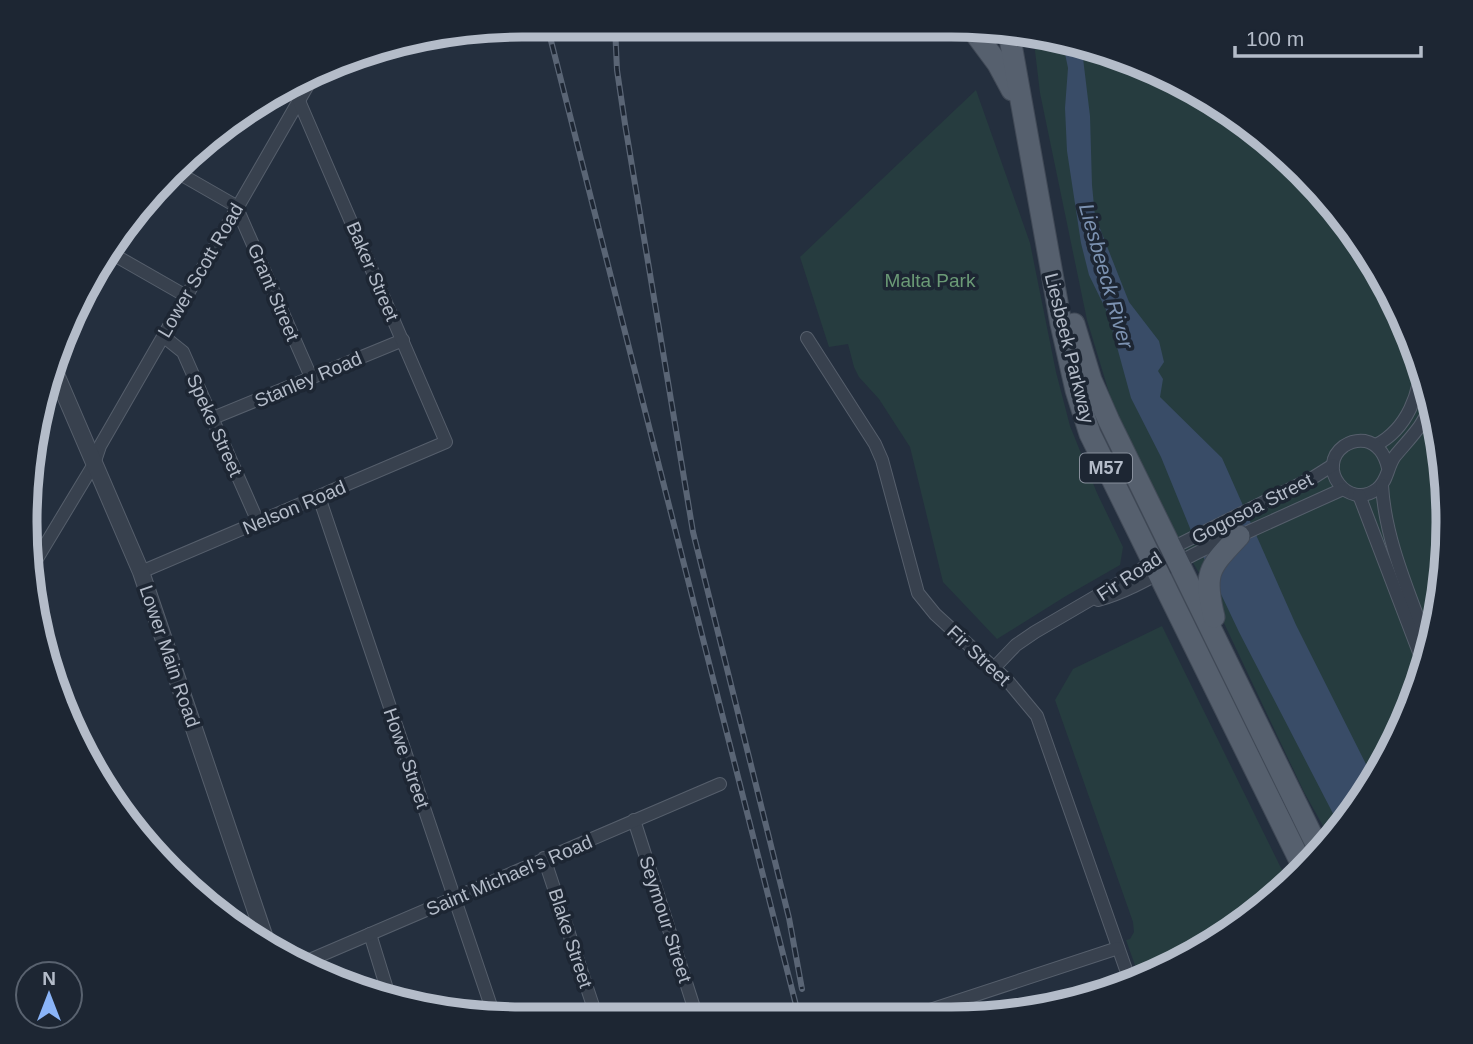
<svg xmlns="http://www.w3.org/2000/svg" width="1473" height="1044" viewBox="0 0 1473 1044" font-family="Arial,sans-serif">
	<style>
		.green { fill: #263c3f }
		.water { fill: #394c67 }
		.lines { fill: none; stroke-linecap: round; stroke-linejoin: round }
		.minor-casing { stroke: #565f6c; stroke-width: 14 }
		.tertiary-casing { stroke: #565f6c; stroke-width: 18 }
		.primary-casing { stroke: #414a57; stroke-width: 23 }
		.minor { stroke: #38414e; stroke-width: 12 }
		.tertiary { stroke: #38414e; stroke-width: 16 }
		.primary { stroke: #56606e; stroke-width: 21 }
		.rail-casing { stroke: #5a6575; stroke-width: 6 }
		.rail { stroke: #1d2633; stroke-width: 3.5; stroke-dasharray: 10; stroke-linecap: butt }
		.labels { text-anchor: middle; stroke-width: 7; stroke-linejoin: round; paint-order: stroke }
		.shield { fill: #1d2633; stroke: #878f9c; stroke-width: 2 }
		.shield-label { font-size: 18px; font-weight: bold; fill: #b4bcc9 }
		.street-label { font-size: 19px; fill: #b4bcc9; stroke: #1d2633 }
		.park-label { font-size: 19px; fill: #6b9a76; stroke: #1d2633 }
		.water-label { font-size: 21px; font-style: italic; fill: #7c92b1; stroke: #1d2633 }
		.rim { fill: none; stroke: #b4bcc9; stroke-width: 9 }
	</style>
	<rect width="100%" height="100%" fill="#242f3e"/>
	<!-- green -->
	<g class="green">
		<polygon points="1033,34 1048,34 1200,91 1325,194 1382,274 1422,362 1444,457 1447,555 1431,651 1397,742 1345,825 1331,840 1304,792 1205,583 1167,519 1111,399 1087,320 1040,93"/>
		<polygon points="976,90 1030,243 1056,372 1070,426 1097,493 1123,547 1120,565 1066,596 997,639 943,582 910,447 879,399 859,377 854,367 848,344 829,347 800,257"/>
		<polygon points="1162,626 1281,868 1291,883 1279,896 1141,982 1126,940 1130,939 1134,932 1133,922 1055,700 1073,669"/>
	</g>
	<!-- water -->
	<polygon class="water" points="1062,39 1086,48 1083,58 1090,116 1092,185 1095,216 1129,302 1159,341 1164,362 1158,371 1163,379 1160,397 1222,458 1296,625 1374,780 1341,829 1239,632 1192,533 1161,457 1131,398 1108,314 1089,275 1081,243 1067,151 1065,108 1068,68"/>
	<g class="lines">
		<!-- minor casing -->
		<g class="minor-casing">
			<g id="minor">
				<polyline points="175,171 236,206"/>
				<polyline points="236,206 311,377"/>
				<polyline points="109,252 186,296"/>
				<polyline points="163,336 183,352 258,522"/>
				<polyline points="807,338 875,444 882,460 918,593 935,614 1007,680 1037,716 1131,984"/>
				<polyline points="213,418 403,340"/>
				<path d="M 1376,445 C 1407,429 1421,393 1421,359"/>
				<path d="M 1388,468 C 1385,455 1379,444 1365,441 C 1358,440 1350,442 1344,446 C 1315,467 1348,511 1377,489 C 1388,481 1387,467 1395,456 C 1410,438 1424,425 1432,403"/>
				<path d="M 1382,485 C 1385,542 1412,599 1431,653"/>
				<polyline points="1359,495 1425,668"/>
				<polyline points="319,497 495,1018"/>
				<polyline points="29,572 94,464 100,446 312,78"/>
				<polyline points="141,572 446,442 299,101"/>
				<path d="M 1098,600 C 1148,586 1189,550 1239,536 L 1343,489"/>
				<polyline points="994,668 1016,645 1035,632 1136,573 1170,549 1314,477 1333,465"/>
				<polyline points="634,820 697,1017"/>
				<polyline points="544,858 597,1018"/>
				<polyline points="370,934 391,1002"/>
				<polyline points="298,965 720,784"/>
				<polyline points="912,1016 1118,948"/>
			</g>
		</g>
		<!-- tertiary casing -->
		<g class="tertiary-casing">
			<polyline id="tertiary" points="55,372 141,572 268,947"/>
		</g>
		<!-- primary casing -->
		<g class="primary-casing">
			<g id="primary">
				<polyline points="975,33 998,64 1012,90"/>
				<polyline points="1009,33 1061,324 1076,390 1090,434 1304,869"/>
				<polyline points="1074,324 1091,380 1109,421 1320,852"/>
				<path d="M 1214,617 C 1203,572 1209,568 1239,536"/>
			</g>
		</g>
		<!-- minor -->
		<use href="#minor" class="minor"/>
		<!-- tertiary -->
		<use href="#tertiary" class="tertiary"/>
		<!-- primary -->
		<use href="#primary" class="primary"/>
		<!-- rail casing -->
		<g class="rail-casing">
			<g id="rail">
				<polyline points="547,25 799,1017"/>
				<polyline points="615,26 617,70 625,124 693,532 789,918 802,989"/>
			</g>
		</g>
		<!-- rail -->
		<use href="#rail" class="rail"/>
	</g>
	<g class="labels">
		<!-- shield labels -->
		<rect class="shield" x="1080" y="453.5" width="52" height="29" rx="5"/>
		<g class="shield-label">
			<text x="1106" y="474">M57</text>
		</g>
		<!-- street labels -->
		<g class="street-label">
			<text transform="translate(200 270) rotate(-60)" y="7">Lower Scott Road</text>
			<text transform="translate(373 271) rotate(67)" y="7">Baker Street</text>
			<text transform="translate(274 292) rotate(67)" y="7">Grant Street</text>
			<text transform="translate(1070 348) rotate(76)" y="7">Liesbeek Parkway</text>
			<text transform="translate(308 379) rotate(-23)" y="7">Stanley Road</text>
			<text transform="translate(215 425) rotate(66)" y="7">Speke Street</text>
			<text transform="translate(294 507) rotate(-23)" y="7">Nelson Road</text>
			<text transform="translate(1252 508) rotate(-27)" y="7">Gogosoa Street</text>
			<text transform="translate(1129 576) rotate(-33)" y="7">Fir Road</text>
			<text transform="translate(979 655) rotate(43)" y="7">Fir Street</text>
			<text transform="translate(170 656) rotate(71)" y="7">Lower Main Road</text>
			<text transform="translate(407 758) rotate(71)" y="7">Howe Street</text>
			<text transform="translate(509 875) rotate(-23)" y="7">Saint Michael's Road</text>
			<text transform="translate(666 919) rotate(72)" y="7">Seymour Street</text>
			<text transform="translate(571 938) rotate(72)" y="7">Blake Street</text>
		</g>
		<!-- park labels -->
		<g class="park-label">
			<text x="930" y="287">Malta Park</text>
		</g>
		<!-- water labels -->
		<g class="water-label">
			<text transform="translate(1106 276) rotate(74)" y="7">Liesbeeck River</text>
		</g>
	</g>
	<!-- crop -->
	<path d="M0 0H1473V1044H0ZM522 37H951A485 485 0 0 1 1436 522V522A485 485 0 0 1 951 1007H522A485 485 0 0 1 37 522V522A485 485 0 0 1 522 37Z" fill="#1d2633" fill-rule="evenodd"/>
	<path class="rim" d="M522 37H951A485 485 0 0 1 1436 522V522A485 485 0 0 1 951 1007H522A485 485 0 0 1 37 522V522A485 485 0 0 1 522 37Z"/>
	<!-- north arrow -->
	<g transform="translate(49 995)"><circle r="33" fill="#1d2633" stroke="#59626f" stroke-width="2"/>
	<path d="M0-5L12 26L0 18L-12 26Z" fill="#8ab4f8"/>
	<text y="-10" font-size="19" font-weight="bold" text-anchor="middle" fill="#b4bcc9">N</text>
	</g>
	<!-- scale -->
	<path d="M1235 46v10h186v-10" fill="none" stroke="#b4bcc9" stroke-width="3.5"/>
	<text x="1246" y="46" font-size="21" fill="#b4bcc9" stroke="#1d2633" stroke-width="5" paint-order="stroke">100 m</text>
</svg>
